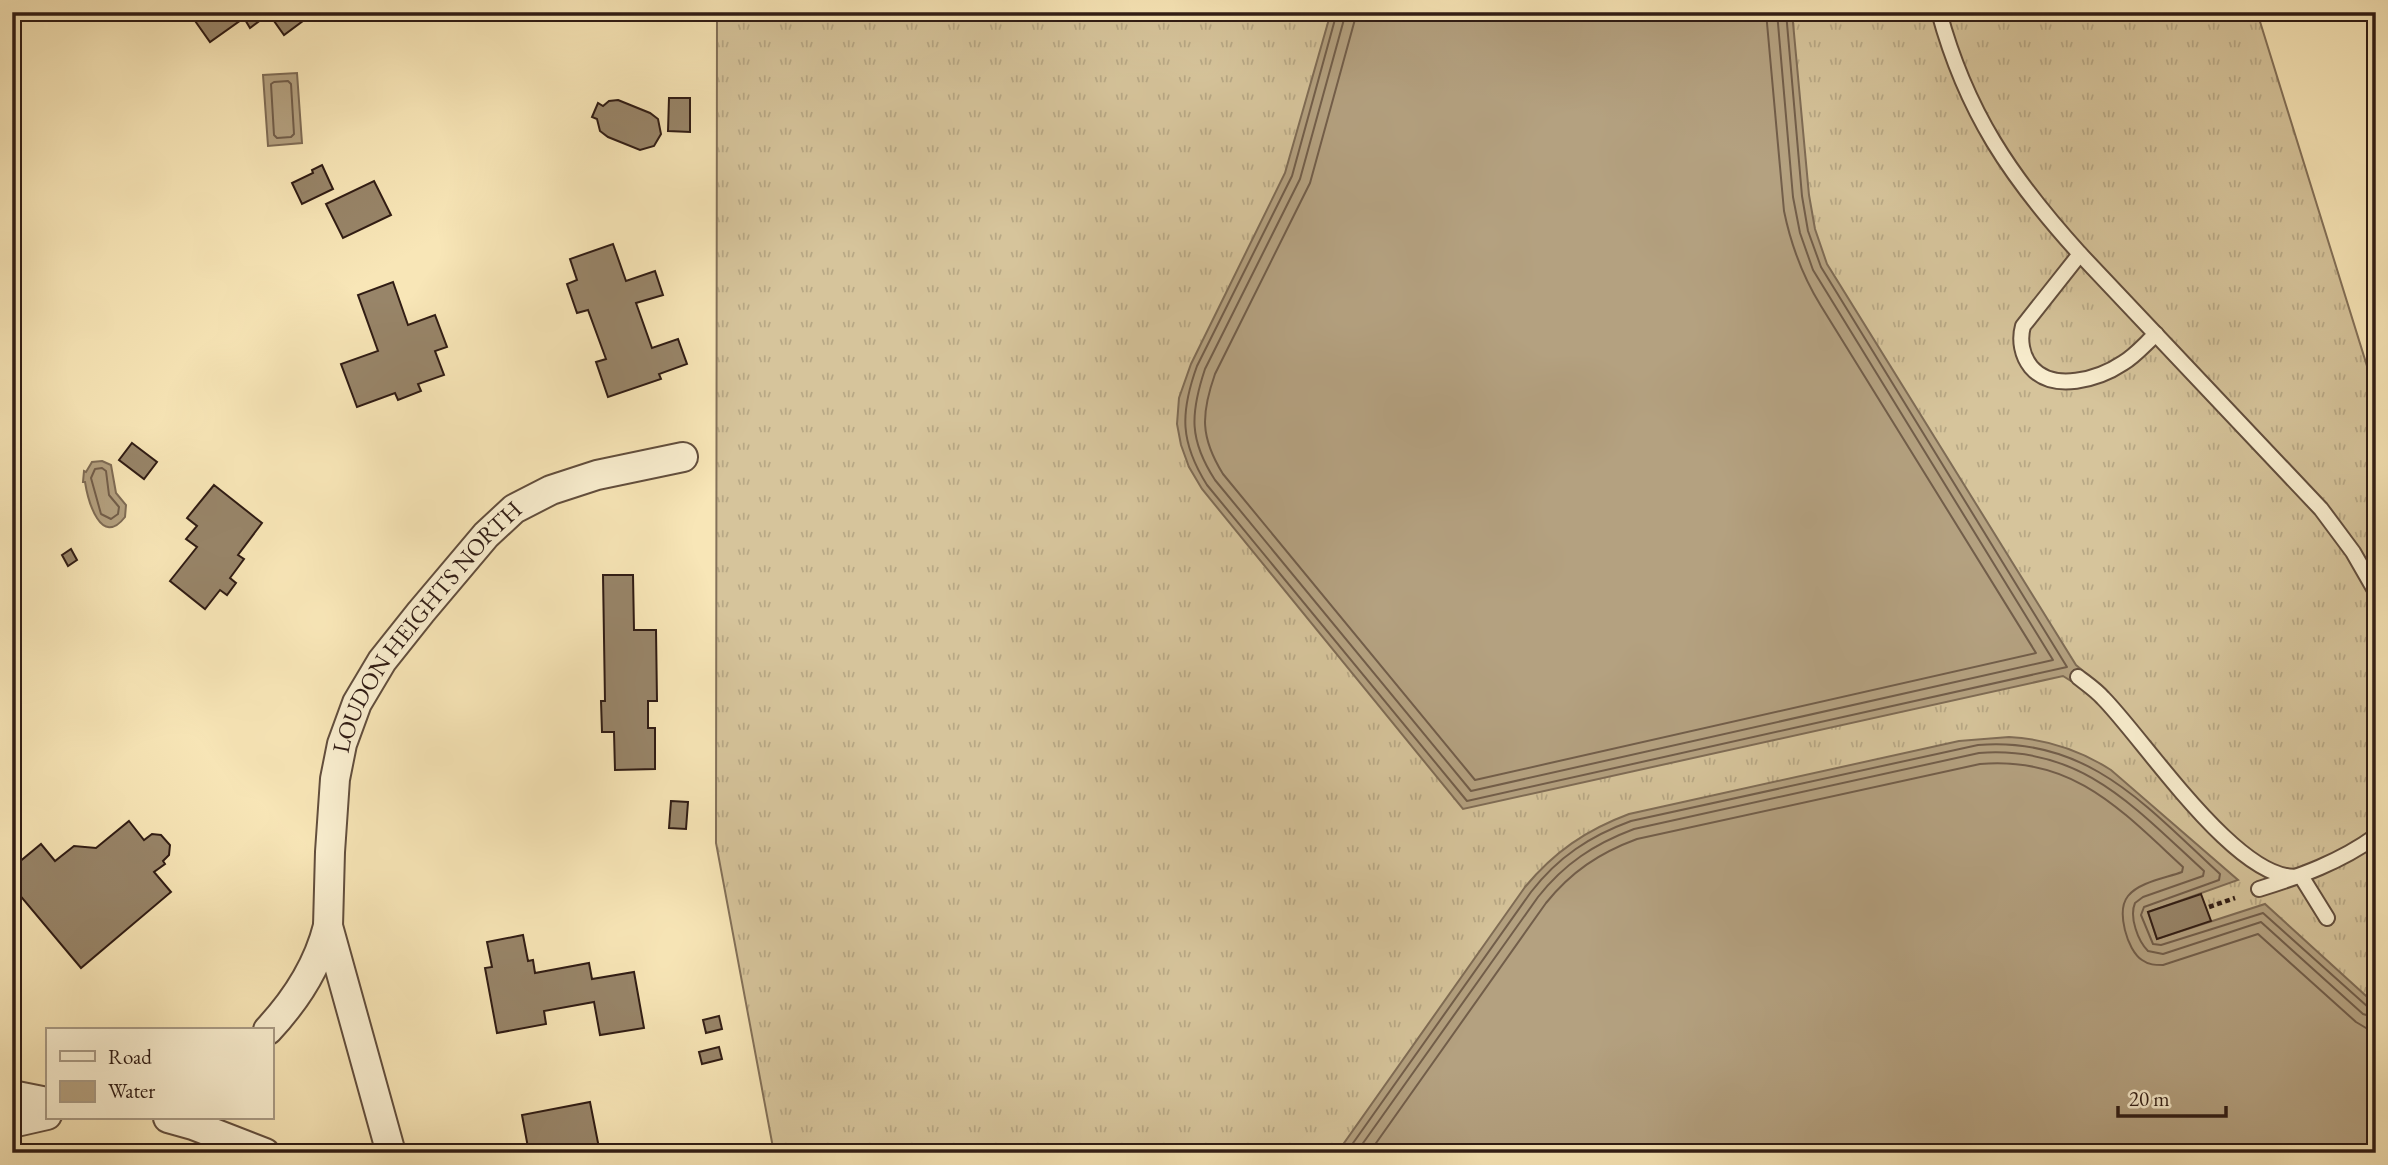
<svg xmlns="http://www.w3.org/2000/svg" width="2388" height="1165" viewBox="0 0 2388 1165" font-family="'EB Garamond',serif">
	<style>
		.grass { fill: url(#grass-tufts); stroke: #837058; stroke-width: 2 }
		.water { fill: #b4a180; stroke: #7f6c55; stroke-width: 2 }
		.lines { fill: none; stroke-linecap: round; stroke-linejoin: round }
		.shore { stroke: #725e4a; stroke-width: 2 }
		.building { fill: #988569; stroke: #301c14; stroke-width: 2 }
		.lane-casing { stroke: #624e3d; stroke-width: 18 }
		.street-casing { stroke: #624e3d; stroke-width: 32 }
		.path { stroke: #301c14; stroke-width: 4.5; stroke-dasharray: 5 3.5; stroke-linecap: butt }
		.lane { stroke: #faefd0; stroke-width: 14 }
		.street { stroke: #faefd0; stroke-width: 28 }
		.labels { text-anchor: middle; stroke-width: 7; stroke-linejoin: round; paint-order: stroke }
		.street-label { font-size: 24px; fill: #301c14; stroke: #faefd0 }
	</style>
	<defs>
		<pattern id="grass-tufts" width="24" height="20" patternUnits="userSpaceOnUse" patternTransform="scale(1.75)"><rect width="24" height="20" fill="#d6c49b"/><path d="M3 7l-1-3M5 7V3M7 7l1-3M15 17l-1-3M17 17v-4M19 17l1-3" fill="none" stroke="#b8a885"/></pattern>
	</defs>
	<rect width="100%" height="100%" fill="#f8e6b7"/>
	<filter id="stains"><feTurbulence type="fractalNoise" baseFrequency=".00286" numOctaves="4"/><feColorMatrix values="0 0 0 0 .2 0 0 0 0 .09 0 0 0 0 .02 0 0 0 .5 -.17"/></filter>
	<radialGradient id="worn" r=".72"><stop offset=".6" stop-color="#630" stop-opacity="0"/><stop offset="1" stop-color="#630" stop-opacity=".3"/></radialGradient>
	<!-- grass -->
	<polygon class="grass" points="717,12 2257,12 2376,395 2376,1153 774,1153 716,843"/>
	<!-- water -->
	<g class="water">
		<polygon points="1331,12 1792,12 1809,195 1815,229 1827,264 2076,665 2082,670 2071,681 2063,676 1463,809 1202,489 1189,467 1181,445 1177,424 1179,398 1191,364 1285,173"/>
		<polygon points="297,73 302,143 268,146 263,75"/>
		<path d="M 102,461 L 111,465 L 116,493 L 126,505 L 125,517 C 101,548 88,501 85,482 L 83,482 L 84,471 L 86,472 L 92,462 Z"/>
		<path d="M 2009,737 C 2046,739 2080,750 2111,770 L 2238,880 L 2148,912 L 2157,939 L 2265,904 L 2376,1005 L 2376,1153 L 1337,1153 L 1525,887 C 1554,852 1586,830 1629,814 L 1959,741 Z"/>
	</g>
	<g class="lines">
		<!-- shore -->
		<g class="shore">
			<path d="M 1337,12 L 1292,176 L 1197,366 C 1180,413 1180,442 1207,485 L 1467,801 L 2067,667 L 1821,267 L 1808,231 L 1802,196 L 1786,12"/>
			<path d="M 1346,12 L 1300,179 L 1205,369 C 1190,414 1189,440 1215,480 L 1471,791 L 2053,660 L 1813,270 L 1800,233 L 1793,197 L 1777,12"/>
			<path d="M 1357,12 L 1310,183 L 1215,374 C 1201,414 1200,437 1223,474 L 1475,780 L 2036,653 L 1821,306 C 1803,277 1791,245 1784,211 L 1766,12"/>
			<polygon points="288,81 291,84 294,134 291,137 277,138 274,135 271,84 274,82"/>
			<polygon points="102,468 106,471 109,495 119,507 118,514 111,519 101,514 91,478 95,469"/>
			<path d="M 1346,1153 L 1531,892 C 1558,857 1590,836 1631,821 L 1978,745 C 2088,736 2146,806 2220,874 L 2219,880 L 2144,907 L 2141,915 L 2153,944 L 2161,945 L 2263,913 L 2368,1007 L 2376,1009"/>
			<path d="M 1356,1153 L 1538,897 C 1564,864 1594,844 1634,829 L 1979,753 C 2081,745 2134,807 2204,871 L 2203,876 L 2143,897 L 2135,903 C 2129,917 2138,941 2148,951 L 2163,954 L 2261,922 L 2363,1014 L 2376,1018"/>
			<path d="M 1369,1153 L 1546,903 C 1571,872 1599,853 1637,839 L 1980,764 C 2073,756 2120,809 2183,867 L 2182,872 C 2166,878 2139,882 2128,896 C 2116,911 2127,950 2142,960 C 2149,965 2155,965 2163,965 L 2258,934 L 2356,1022 L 2366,1028 L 2376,1029"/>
		</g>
	</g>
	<!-- building -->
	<g class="building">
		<polygon points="201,12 309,12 311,15 284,35 269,14 250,28 244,18 210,42 193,18"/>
		<polygon points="669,98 690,98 690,132 668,131"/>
		<polygon points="618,100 650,113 658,119 661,134 654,146 640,150 608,137 600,131 597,119 592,117 598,103 603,106 609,101"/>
		<polygon points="322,165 333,189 302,204 292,183 313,173 312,170"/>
		<polygon points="374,181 391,215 343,238 326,204"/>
		<polygon points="613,244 626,281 655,271 663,295 636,303 652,348 678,339 687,364 659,374 661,379 608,397 596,362 606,359 588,310 577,313 567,284 577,280 570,259"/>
		<polygon points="393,282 408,325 435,315 447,347 435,351 444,375 418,384 421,391 398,400 395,393 357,407 341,364 378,351 358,295"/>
		<polygon points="132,443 157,462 144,479 119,460"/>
		<polygon points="214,485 262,523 238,555 244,559 230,578 236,583 227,595 220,590 205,609 170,581 197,547 186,539 197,526 187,518"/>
		<polygon points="71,549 77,560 68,566 62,555"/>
		<polygon points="603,575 633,575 634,630 656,630 657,701 648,701 648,728 655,728 655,769 615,770 614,732 602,732 601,701 605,701"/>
		<polygon points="671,801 688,802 686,829 669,828"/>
		<polygon points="129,821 144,840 152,834 161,835 170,845 169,855 163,861 165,864 154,872 171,892 81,968 12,886 12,868 41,844 55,861 74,846 96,848"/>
		<polygon points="2201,894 2211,921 2157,939 2148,912"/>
		<polygon points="523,935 528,961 533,960 535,973 589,963 592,979 634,972 644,1028 600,1035 594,1002 544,1011 546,1024 497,1033 485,968 492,967 487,942"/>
		<polygon points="719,1016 722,1029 706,1033 703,1020"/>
		<polygon points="719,1047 722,1059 702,1064 699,1052"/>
		<polygon points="590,1102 600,1153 529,1153 522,1115"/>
	</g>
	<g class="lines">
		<!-- lane casing -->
		<g class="lane-casing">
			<g id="lane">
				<path d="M 1939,12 C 1966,112 2011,178 2080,254 L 2321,509 L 2353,552 L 2376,592"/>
				<path d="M 2080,254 L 2023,326 C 2019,340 2022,356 2031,367 C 2053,393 2099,379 2123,363 C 2135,356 2145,344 2156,334"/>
				<path d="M 2078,677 C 2087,684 2096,690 2103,698 C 2144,739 2241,888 2301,876 L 2327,918"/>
				<path d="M 2259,889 C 2301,876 2340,862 2376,836"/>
			</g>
		</g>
		<!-- street casing -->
		<g class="street-casing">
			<g id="street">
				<path d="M 268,1030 C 296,1000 318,966 328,926"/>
				<polyline points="12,1095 47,1102"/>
				<polyline points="168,1118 193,1125 265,1153"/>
				<polyline points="12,1123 47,1115"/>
				<path id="s1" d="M 391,1153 L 328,926 L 330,852 L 335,779 L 342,744 L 357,703 L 382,661 L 421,612 L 486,535 L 514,509 L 551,490 L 597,475 L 683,457"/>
			</g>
		</g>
		<!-- path -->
		<polyline class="path" points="2209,907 2235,898"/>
		<!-- lane -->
		<use href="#lane" class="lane"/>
		<!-- street -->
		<use href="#street" class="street"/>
	</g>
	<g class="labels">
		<!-- street labels -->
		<g class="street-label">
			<text dy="8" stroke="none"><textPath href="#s1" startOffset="564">LOUDON HEIGHTS NORTH</textPath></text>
		</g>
	</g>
	<!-- margin -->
	<rect width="2388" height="1165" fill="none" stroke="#f8e6b7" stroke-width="42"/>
	<rect x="14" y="14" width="2360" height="1137" fill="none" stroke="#301c14" stroke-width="3.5"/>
	<rect x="21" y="21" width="2346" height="1123" fill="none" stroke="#301c14" stroke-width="2"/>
	<!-- legend -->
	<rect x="46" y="1028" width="228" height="91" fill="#faefd0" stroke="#a99b85" stroke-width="2"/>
	<rect x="60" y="1051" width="35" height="10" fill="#faefd0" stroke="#a99b85" stroke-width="2"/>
	<text x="108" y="1064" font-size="21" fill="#301c14">Road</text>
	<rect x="60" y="1081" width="35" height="21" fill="#b4a180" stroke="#a99b85" stroke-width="2"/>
	<text x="108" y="1098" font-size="21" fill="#301c14">Water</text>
	<!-- scale -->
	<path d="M2118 1106v10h108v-10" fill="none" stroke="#301c14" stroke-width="3.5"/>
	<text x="2129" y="1106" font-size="21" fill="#301c14" stroke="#faefd0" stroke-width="5" paint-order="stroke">20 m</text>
	<rect width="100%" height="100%" filter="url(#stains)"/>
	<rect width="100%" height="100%" fill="url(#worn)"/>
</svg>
